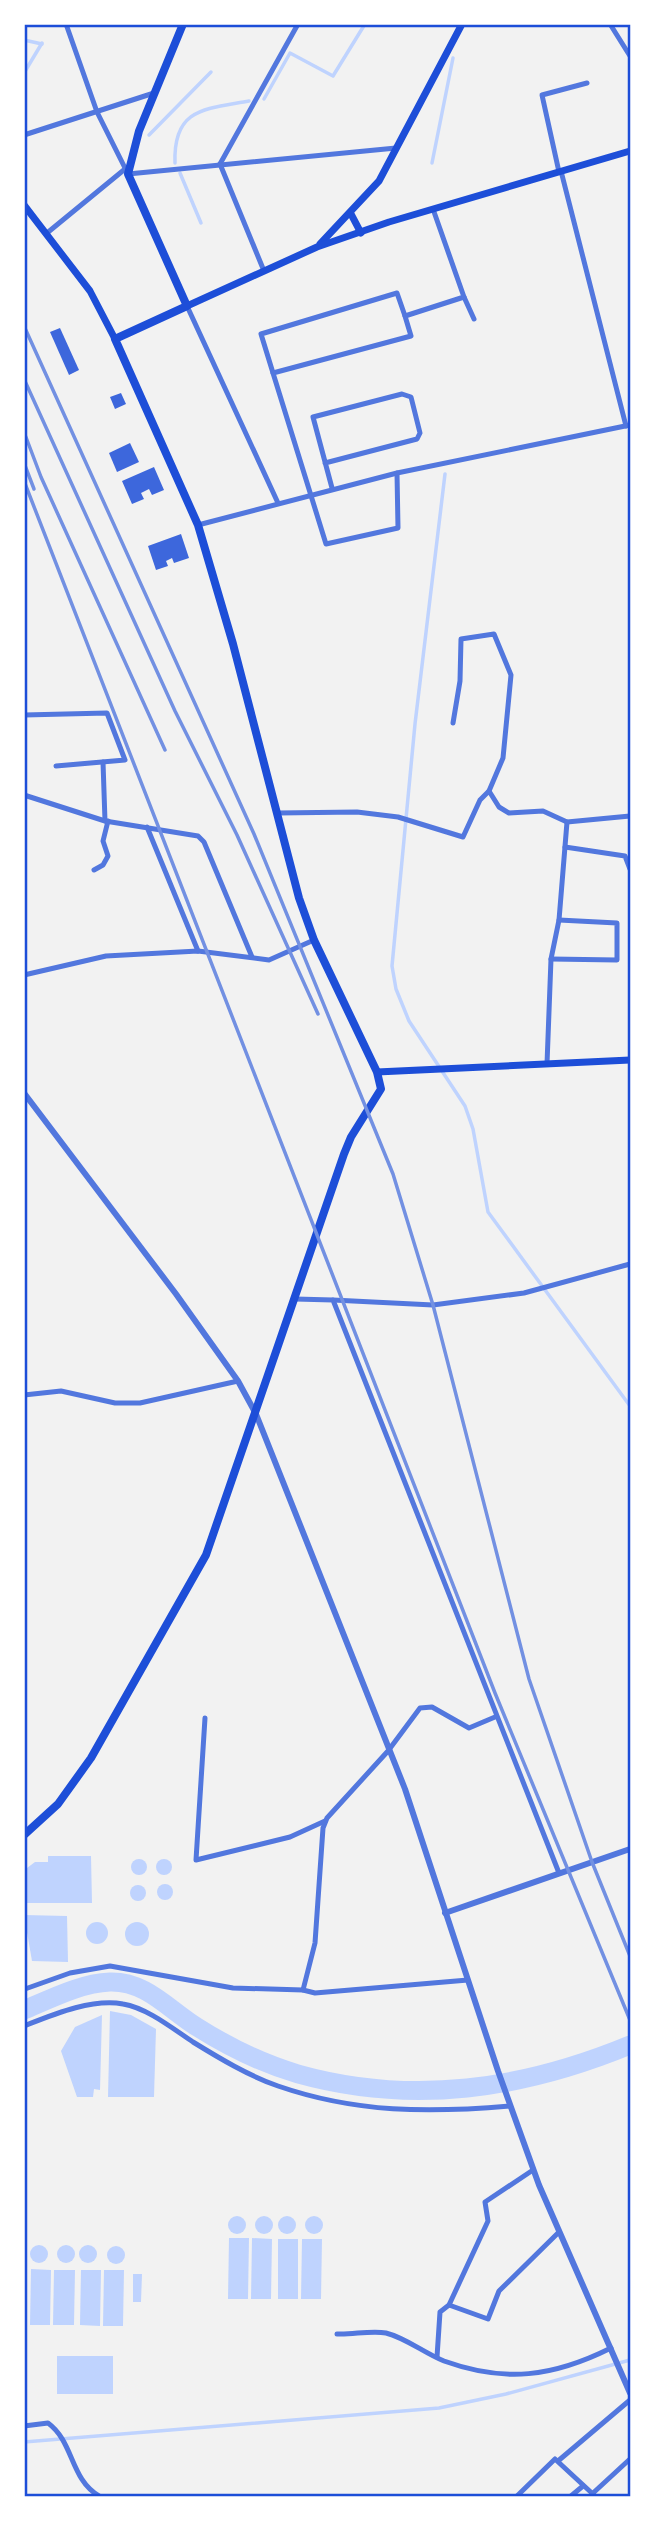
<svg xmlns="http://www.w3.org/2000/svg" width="655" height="2521" viewBox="0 0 655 2521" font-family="'Golos Text',sans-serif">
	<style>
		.water { fill: #bfd3fe }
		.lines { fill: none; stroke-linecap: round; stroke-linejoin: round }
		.stream { stroke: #bfd3fe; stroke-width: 3.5 }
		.river { stroke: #bfd3fe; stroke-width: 19 }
		.building { fill: #3d67dc }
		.minor { stroke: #5277de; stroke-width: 5 }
		.tertiary { stroke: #5277de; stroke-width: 6 }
		.secondary { stroke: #1d4ed8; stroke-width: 7 }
		.primary { stroke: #1d4ed8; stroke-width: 8 }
		.rail { stroke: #7290e2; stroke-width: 3.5 }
		.neatline { fill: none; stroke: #1d4ed8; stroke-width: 2.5 }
	</style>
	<rect width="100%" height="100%" fill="#f2f2f2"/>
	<!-- water -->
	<g class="water">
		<polygon points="48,1856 91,1856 92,1903 27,1903 27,1868 35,1862 48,1862"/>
		<circle cx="164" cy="1867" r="8"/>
		<circle cx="139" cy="1867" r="8"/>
		<circle cx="165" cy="1892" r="8"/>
		<circle cx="138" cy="1893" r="8"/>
		<polygon points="24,1915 67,1916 68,1962 32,1961"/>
		<circle cx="137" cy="1934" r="12"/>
		<circle cx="97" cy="1933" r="11"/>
		<polygon points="110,2011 131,2015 156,2029 154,2097 108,2097"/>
		<polygon points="102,2015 100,2090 94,2089 93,2097 77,2097 61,2051 75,2027"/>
		<circle cx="314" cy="2225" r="9"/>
		<circle cx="237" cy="2225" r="9"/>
		<circle cx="264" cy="2225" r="9"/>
		<circle cx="287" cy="2225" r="9"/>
		<polygon points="229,2238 249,2238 248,2299 228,2299"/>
		<polygon points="252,2238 272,2239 271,2299 251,2299"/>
		<rect x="278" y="2239" width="20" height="60"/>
		<polygon points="302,2239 322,2239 321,2299 301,2299"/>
		<circle cx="39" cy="2254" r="9"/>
		<circle cx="66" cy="2254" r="9"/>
		<circle cx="88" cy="2254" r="9"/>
		<circle cx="116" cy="2255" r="9"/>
		<polygon points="31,2269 51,2270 50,2325 30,2325"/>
		<polygon points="54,2270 75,2270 74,2325 53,2325"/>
		<polygon points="81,2270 101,2270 100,2326 80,2325"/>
		<polygon points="104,2270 124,2270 123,2326 103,2326"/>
		<polygon points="133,2274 142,2274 141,2302 133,2302"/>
		<rect x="57" y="2356" width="56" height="38"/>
	</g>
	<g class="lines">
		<!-- stream -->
		<g class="stream">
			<polyline points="24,40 42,44"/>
			<polyline points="24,73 42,43"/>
			<polyline points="264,99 290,53 333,76 365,24"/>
			<polyline points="149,135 211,72"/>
			<path d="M 175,163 C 173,108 205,109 249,101"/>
			<polyline points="432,163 453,58"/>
			<polyline points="180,173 201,223"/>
			<polyline points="445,474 415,724 392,966 396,989 409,1021 465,1106 473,1129 488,1212 630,1406"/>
			<polyline points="24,2442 439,2408 506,2394 630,2360"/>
		</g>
		<!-- river -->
		<path class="river" d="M 24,2010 C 50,1999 81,1983 110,1982 C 146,1981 168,2009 197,2027 C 227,2046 264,2064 298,2074 C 413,2106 523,2089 630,2045"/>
	</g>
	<!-- building -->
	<g class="building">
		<polygon points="60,328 79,370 69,375 50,332"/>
		<polygon points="121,393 126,404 115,409 110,397"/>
		<polygon points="130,443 139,462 117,472 109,453"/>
		<polygon points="154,467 164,490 152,495 149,489 141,493 144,499 132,504 122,481"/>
		<polygon points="181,534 189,558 174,563 172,558 166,561 168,566 156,570 148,546"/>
	</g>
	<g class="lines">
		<!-- minor -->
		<g class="minor">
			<polyline points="66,24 97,112 128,174 396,148"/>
			<polyline points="610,24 630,56"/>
			<polyline points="24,135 154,93"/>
			<polyline points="220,164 298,24"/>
			<polyline points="220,164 264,271"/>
			<polyline points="561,171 626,426"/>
			<polyline points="559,172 542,95 587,83"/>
			<polyline points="47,233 125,169"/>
			<polyline points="464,297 474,319"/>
			<polyline points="187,306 278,503"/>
			<polyline points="273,373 261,334 397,293 405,316"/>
			<polyline points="325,463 417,439 420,433 411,397 402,394 313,417 332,488"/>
			<polyline points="397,473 398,528 326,544 273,373 411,336 405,316 464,297 433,209"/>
			<polyline points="198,525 397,473 630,425"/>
			<polyline points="24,715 107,713 125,760 56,766"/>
			<polyline points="453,723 460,681 461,639 494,634 511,675 503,758 489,791"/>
			<polyline points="103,762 105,821"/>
			<polyline points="24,795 105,821 198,836 204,842 252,957"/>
			<polyline points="278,813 357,812 398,817 463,837 480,800 489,791 499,807 509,813 543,811 567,822 630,816"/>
			<polyline points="147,827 198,951"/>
			<polyline points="565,847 625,856 630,869"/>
			<polyline points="94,870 103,865 108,856 103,841 108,821"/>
			<polyline points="551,959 617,960 617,923 559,920"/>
			<polyline points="24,975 106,956 198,951 269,960 314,940"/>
			<polyline points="547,1064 551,959 559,920 567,822"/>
			<polyline points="295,1299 333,1300 559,1873"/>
			<polyline points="333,1300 433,1305 524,1293 630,1264"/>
			<polyline points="24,1395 61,1391 115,1403 140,1403 238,1381"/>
			<polyline points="205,1718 196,1860 290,1837 325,1821"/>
			<polyline points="25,1989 70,1973 110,1966 233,1988 303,1990 315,1993 468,1980"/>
			<polyline points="303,1990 315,1943 323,1828 327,1818 388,1751 420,1708 432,1707 469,1728 495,1717"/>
			<path d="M 24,2026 C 52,2015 92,1998 123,2004 C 147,2008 172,2028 193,2042 C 219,2058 249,2076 278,2086 C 356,2113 429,2113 510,2106"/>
			<polyline points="449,2305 488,2319 499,2291 559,2232"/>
			<path d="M 337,2334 C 352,2335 371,2330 386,2333 C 406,2338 424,2353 444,2361 C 505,2383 553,2377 611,2348"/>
			<polyline points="437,2357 440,2312 449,2305 488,2221 485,2202 533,2170"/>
			<path d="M 24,2426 L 48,2423 C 74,2442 70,2479 99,2496"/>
			<polyline points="558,2461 630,2400"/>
			<polyline points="592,2494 630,2459"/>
			<polyline points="517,2496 555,2459 595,2496"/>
			<polyline points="571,2496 583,2486"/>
		</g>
		<!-- tertiary -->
		<g class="tertiary">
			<polyline points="24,1093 176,1294 238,1381 256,1414 405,1789 498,2071 539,2185 630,2393"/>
			<polyline points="445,1913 630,1849"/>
		</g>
		<!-- secondary -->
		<g class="secondary">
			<polyline points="24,205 90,291 115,339"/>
			<polyline points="351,214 361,233"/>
			<polyline points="320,244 379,181 462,24"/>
			<polyline points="187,306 317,247 389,222 630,151"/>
			<polyline points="377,1072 630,1060"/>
		</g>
		<!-- primary -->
		<polyline class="primary" points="24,1835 58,1804 91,1758 206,1555 344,1154 351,1137 381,1089 377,1072 314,940 299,898 233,644 198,525 115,339 187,306 128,174 139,131 183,24"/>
		<!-- rail -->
		<g class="rail">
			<polyline points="24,326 254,834 393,1174 433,1305 529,1679 592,1862 630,1956"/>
			<polyline points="24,379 175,711 237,835 318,1014"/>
			<polyline points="24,432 41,477 165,750"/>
			<polyline points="24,463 34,489"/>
			<polyline points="24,481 495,1693 630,2020"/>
		</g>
	</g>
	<!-- border -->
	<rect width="655" height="2521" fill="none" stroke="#ffffff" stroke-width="52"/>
	<rect x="26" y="26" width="603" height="2469" class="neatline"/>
</svg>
